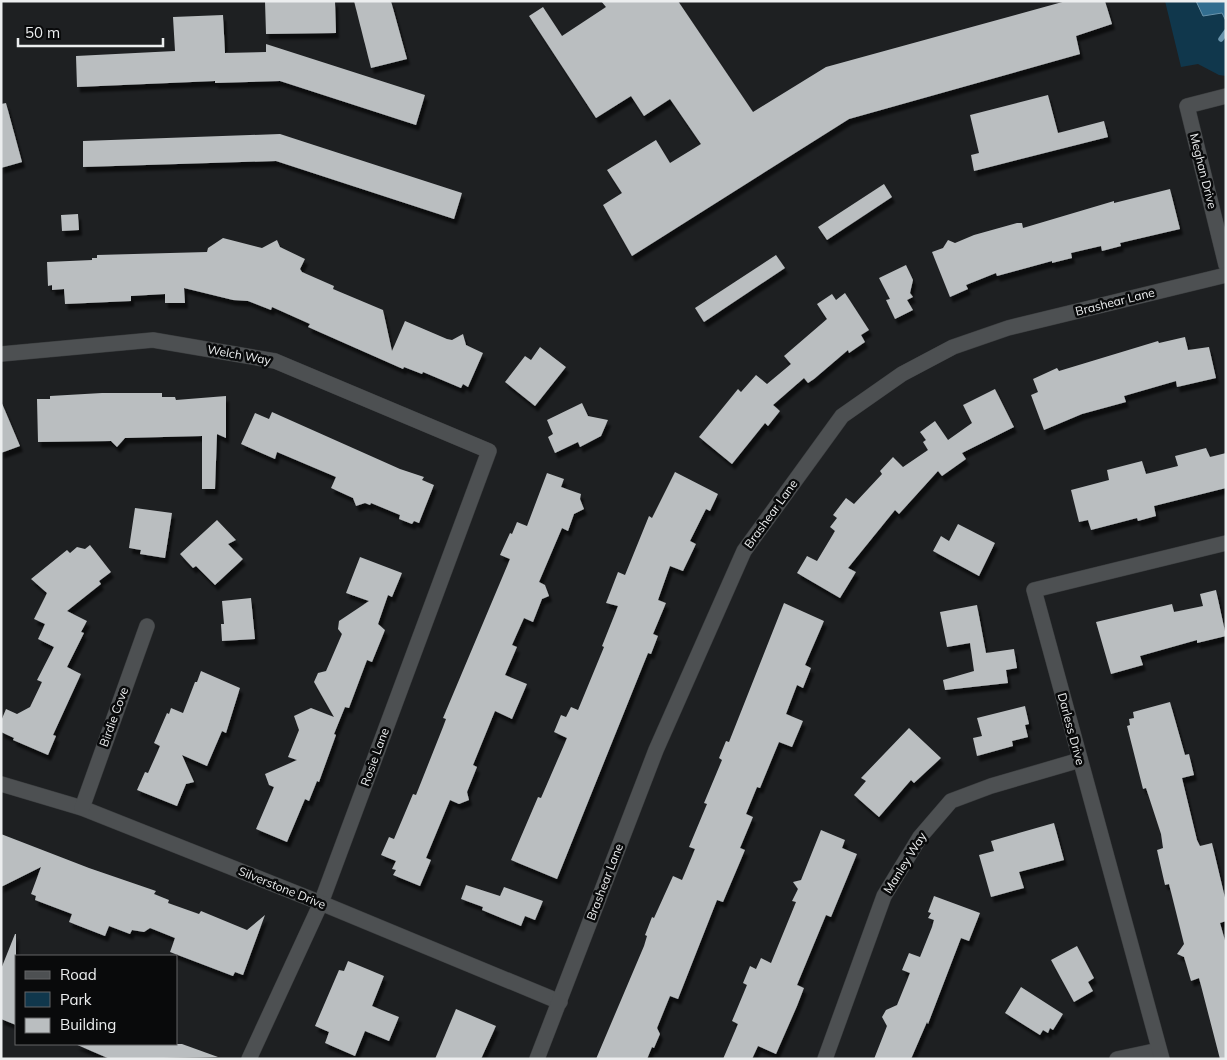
<svg xmlns="http://www.w3.org/2000/svg" width="1227" height="1060" viewBox="0 0 1227 1060" font-family="Mulish,sans-serif">
	<style>
		.green { fill: #10374c }
		.water { fill: #326d8f; stroke: #6a94ac }
		.lines { fill: none; stroke-linecap: round; stroke-linejoin: round }
		.stream { stroke: #6a94ac; stroke-width: 5.5 }
		.building { fill: #babec0; filter: url(#shadow) }
		.street-casing { stroke: #3a3c3e; stroke-width: 16 }
		.street { stroke: #4d5052; stroke-width: 15 }
		.labels { text-anchor: middle; stroke-width: 5; stroke-linejoin: round; paint-order: stroke }
		.street-label { font-size: 12px; fill: #eceeef; stroke: #090a0b }
	</style>
	<defs>
		<filter id="shadow"><feDropShadow dx="3" dy="5.5" stdDeviation="1" flood-color="#0009"/></filter>
	</defs>
	<rect width="100%" height="100%" fill="#1e2022"/>
	<!-- green -->
	<polygon class="green" points="1165,1 1226,1 1226,76 1219,75 1198,64 1181,67"/>
	<!-- water -->
	<polygon class="water" points="1196,1 1226,1 1226,21 1222,13 1203,16"/>
	<g class="lines">
		<!-- stream -->
		<polyline class="stream" points="1221,39 1226,32"/>
	</g>
	<!-- building -->
	<g class="building">
		<polygon points="265,1 335,1 336,33 266,34"/>
		<polygon points="354,1 391,1 407,59 371,68"/>
		<polygon points="601,1 678,1 753,112 826,67 1066,1 1105,1 1112,24 1076,36 1080,54 849,119 632,256 603,205 622,193 607,170 656,140 670,163 701,144 670,99 644,116 631,96 596,118 529,16 543,7 562,36 606,7"/>
		<polygon points="223,15 225,53 266,52 266,44 425,95 416,125 280,81 215,83 215,81 77,87 76,56 175,51 173,17"/>
		<polygon points="1048,95 1058,133 1104,121 1108,137 974,171 971,155 979,153 970,115"/>
		<polygon points="6,103 22,162 1,168 1,104"/>
		<polygon points="280,134 462,193 454,219 276,161 83,167 83,141"/>
		<polygon points="884,184 892,197 827,240 818,227"/>
		<polygon points="1170,189 1180,229 1120,243 1121,246 1102,251 1101,246 1071,253 1072,258 1052,263 1052,261 997,276 996,273 966,285 968,289 950,297 932,252 943,248 948,240 955,243 974,235 1017,223 1022,223 1023,228 1114,201 1114,203"/>
		<polygon points="78,214 79,230 62,231 61,215"/>
		<polygon points="223,238 262,248 277,240 280,247 305,259 300,269 302,272 334,286 333,289 383,310 392,351 405,321 447,339 452,340 463,334 466,345 483,353 468,387 463,384 461,388 423,372 422,374 404,367 403,369 308,327 310,324 272,307 271,310 248,301 233,300 184,288 185,303 165,303 165,294 131,296 131,301 65,304 64,289 52,290 52,285 48,286 47,262 92,260 92,258 97,258 97,255 207,252 208,248"/>
		<polygon points="776,255 785,268 704,322 695,308"/>
		<polygon points="906,265 913,280 910,293 913,297 907,300 913,310 895,319 886,300 890,299 879,278"/>
		<polygon points="845,293 869,330 861,335 865,342 849,353 848,350 814,379 808,383 804,378 773,405 780,411 768,426 765,423 732,464 699,437 738,389 741,392 756,375 767,384 791,364 784,356 827,319 817,304 832,294 836,300"/>
		<polygon points="1185,337 1188,350 1209,347 1216,378 1177,387 1176,381 1124,396 1126,402 1082,414 1044,430 1031,395 1038,392 1033,379 1057,368 1059,371 1158,341 1159,343"/>
		<polygon points="540,347 566,367 535,406 505,382 525,356 531,360"/>
		<polygon points="995,389 1014,427 962,453 966,459 942,476 938,471 899,514 895,510 848,568 856,572 840,598 797,573 807,556 817,561 835,531 830,527 837,518 833,515 846,498 854,504 882,474 880,471 893,457 903,467 928,450 923,442 926,440 920,432 935,421 948,440 972,423 963,405"/>
		<polygon points="102,393 162,393 162,397 175,397 176,400 226,396 226,438 217,434 215,489 202,489 202,436 125,438 117,447 111,441 38,442 37,399 50,399 50,396"/>
		<polygon points="1,401 20,446 1,453"/>
		<polygon points="582,403 588,416 608,420 601,436 580,447 578,442 555,453 548,437 553,434 547,420"/>
		<polygon points="272,412 400,469 424,477 422,480 434,485 419,523 414,521 412,524 399,519 400,515 371,503 370,505 365,503 356,506 353,498 331,488 336,477 277,452 275,459 241,444 255,413 269,419"/>
		<polygon points="1206,448 1210,457 1226,453 1226,488 1154,506 1156,516 1138,521 1137,518 1091,530 1088,520 1079,522 1071,490 1109,480 1107,470 1142,461 1146,474 1178,466 1175,456"/>
		<polygon points="675,472 718,494 710,511 706,509 690,541 696,544 683,571 670,566 658,600 666,603 653,634 658,636 651,654 648,653 646,658 557,879 511,860 538,797 541,798 567,738 554,732 561,715 566,717 571,707 578,710 604,647 602,646 618,606 606,603 618,572 625,575 649,516 652,518"/>
		<polygon points="547,473 564,479 561,487 581,494 580,499 584,509 574,514 568,531 562,528 539,582 545,585 549,596 542,599 533,622 524,618 512,645 517,647 505,675 527,684 512,719 495,711 473,765 477,767 467,792 469,800 459,804 450,800 426,858 431,860 420,886 393,875 396,870 392,869 396,861 381,855 389,837 394,839 413,794 416,795 443,727 446,719 443,718 510,559 500,555 510,533 512,534 517,522 527,526"/>
		<polygon points="135,508 172,513 165,558 140,554 141,550 129,548"/>
		<polygon points="217,520 236,540 228,544 243,559 215,585 196,566 193,568 180,554"/>
		<polygon points="958,524 995,543 979,576 933,551 941,536 949,541"/>
		<polygon points="90,545 111,572 99,581 101,584 67,611 87,621 81,632 84,633 67,667 81,674 53,735 56,736 48,755 13,740 14,738 1,732 1,721 6,709 17,714 30,707 42,682 37,680 54,647 38,639 45,624 34,619 47,593 31,579 67,550 70,553 77,547 85,549"/>
		<polygon points="360,557 402,573 392,597 388,595 378,624 385,630 372,662 367,660 349,708 345,707 334,734 336,735 319,782 317,781 309,801 305,799 287,842 256,829 274,787 269,785 265,774 297,760 288,757 299,730 294,716 311,708 334,717 314,682 318,673 326,671 342,634 338,629 339,621 369,601 346,593"/>
		<polygon points="1216,590 1226,636 1197,643 1197,640 1140,656 1143,665 1111,674 1096,622 1172,604 1174,612 1203,606 1200,594"/>
		<polygon points="251,598 255,639 222,641 221,624 224,624 222,601"/>
		<polygon points="784,603 824,621 805,665 811,668 803,688 797,685 786,714 803,721 792,747 779,742 760,788 757,787 746,814 753,817 740,848 745,850 723,902 717,900 678,999 670,996 657,1028 660,1034 654,1048 652,1047 647,1059 596,1059 644,946 647,936 645,935 652,917 654,918 673,876 682,880 695,849 689,847 707,804 704,803 722,760 719,758 726,741 729,742"/>
		<polygon points="977,605 986,653 1014,649 1017,668 1006,670 1008,683 945,690 943,680 974,671 970,643 947,647 940,612"/>
		<polygon points="201,671 240,688 226,733 222,731 207,766 182,755 194,782 186,784 177,806 137,790 145,772 148,773 160,746 154,743 167,713 169,714 171,708 183,713 195,682 197,682"/>
		<polygon points="1170,702 1185,755 1189,754 1194,775 1182,778 1197,840 1200,846 1212,843 1226,902 1226,921 1220,923 1226,944 1226,1059 1220,1059 1199,978 1191,981 1184,957 1177,954 1184,944 1169,884 1165,885 1157,850 1163,848 1161,834 1146,788 1143,789 1127,726 1130,725 1129,719 1134,718 1133,712"/>
		<polygon points="1025,706 1029,724 1025,725 1028,737 1012,741 1013,746 977,756 973,738 982,736 977,718"/>
		<polygon points="909,728 941,758 914,783 911,780 879,817 854,795 866,781 861,778"/>
		<polygon points="1054,823 1064,860 1019,872 1024,888 991,897 979,855 994,851 991,841"/>
		<polygon points="821,830 845,840 842,848 857,854 831,917 826,915 797,985 804,988 797,1006 776,1054 758,1046 752,1059 723,1059 738,1024 732,1021 747,985 743,983 750,966 756,969 761,958 771,963 796,902 792,901 798,889 793,882 801,880"/>
		<polygon points="1,834 89,868 156,891 154,894 169,900 168,903 199,914 201,911 247,930 265,915 243,975 235,972 233,976 170,952 175,938 150,928 144,932 132,930 130,934 109,926 105,936 69,922 72,914 35,900 36,896 31,894 41,867 1,887"/>
		<polygon points="466,885 500,896 504,887 543,901 535,920 525,916 521,926 482,910 483,907 461,899"/>
		<polygon points="934,896 980,913 969,941 961,938 928,1024 927,1022 911,1059 874,1059 887,1026 882,1017 886,1010 897,1005 910,973 902,970 909,953 920,957 932,927 934,920 928,918 931,913 928,912"/>
		<polygon points="15,934 16,934 16,1025 1,1019 1,969"/>
		<polygon points="1077,946 1094,978 1088,982 1093,991 1074,1002 1051,960"/>
		<polygon points="348,961 384,976 372,1006 399,1017 389,1041 365,1031 355,1056 325,1043 329,1032 315,1026 339,970 344,971"/>
		<polygon points="1021,987 1063,1014 1053,1030 1050,1028 1048,1033 1043,1030 1040,1035 1005,1013"/>
		<polygon points="456,1009 496,1026 481,1059 435,1059"/>
		<polygon points="75,1044 182,1044 218,1057 110,1059"/>
	</g>
	<g class="lines">
		<!-- street casing -->
		<g class="street-casing">
			<g id="street">
				<polyline points="1226,96 1187,106 1226,265"/>
				<polyline points="1,354 153,340 275,361 489,451 321,903 249,1059"/>
				<polyline points="1,784 82,808 321,903 560,1002"/>
				<polyline points="82,808 147,626"/>
				<polyline points="537,1059 656,750 744,551 842,416 902,374 953,347 1008,328 1226,275"/>
				<polyline points="825,1059 884,896 920,837 951,801 991,786 1080,760"/>
				<polyline points="1117,1059 1159,1050"/>
				<polyline points="1162,1059 1034,590 1226,543"/>
			</g>
		</g>
		<!-- street -->
		<use href="#street" class="street"/>
	</g>
	<g class="labels">
		<!-- street labels -->
		<g class="street-label">
			<text transform="translate(1203 171) rotate(76)" y="4">Meghan Drive</text>
			<text transform="translate(1115 302) rotate(-14)" y="4">Brashear Lane</text>
			<text transform="translate(239 355) rotate(10)" y="4">Welch Way</text>
			<text transform="translate(771 514) rotate(-54)" y="4">Brashear Lane</text>
			<text transform="translate(114 717) rotate(-70)" y="4">Birdie Cove</text>
			<text transform="translate(1071 729) rotate(75)" y="4">Darless Drive</text>
			<text transform="translate(375 757) rotate(-70)" y="4">Rosie Lane</text>
			<text transform="translate(905 863) rotate(-58)" y="4">Manley Way</text>
			<text transform="translate(605 882) rotate(-69)" y="4">Brashear Lane</text>
			<text transform="translate(282 888) rotate(22)" y="4">Silverstone Drive</text>
		</g>
	</g>
	<!-- border -->
	<rect width="1227" height="1060" fill="none" stroke="#eceeef" stroke-width="5"/>
	<!-- legend -->
	<rect x="15" y="955" width="162" height="90" fill="#090a0b" stroke="#646566"/>
	<rect x="25" y="971" width="25" height="8" fill="#4d5052" stroke="#646566"/>
	<text x="60" y="980" font-size="15" fill="#eceeef">Road</text>
	<rect x="25" y="992" width="25" height="15" fill="#10374c" stroke="#646566"/>
	<text x="60" y="1005" font-size="15" fill="#eceeef">Park</text>
	<rect x="25" y="1018" width="25" height="15" fill="#babec0" stroke="#646566"/>
	<text x="60" y="1030" font-size="15" fill="#eceeef">Building</text>
	<!-- scale -->
	<path d="M18 38v8h145v-8" fill="none" stroke="#eceeef" stroke-width="2.5"/>
	<text x="25" y="38" font-size="15" fill="#eceeef" stroke="#090a0b" stroke-width="4" paint-order="stroke">50 m</text>
</svg>
